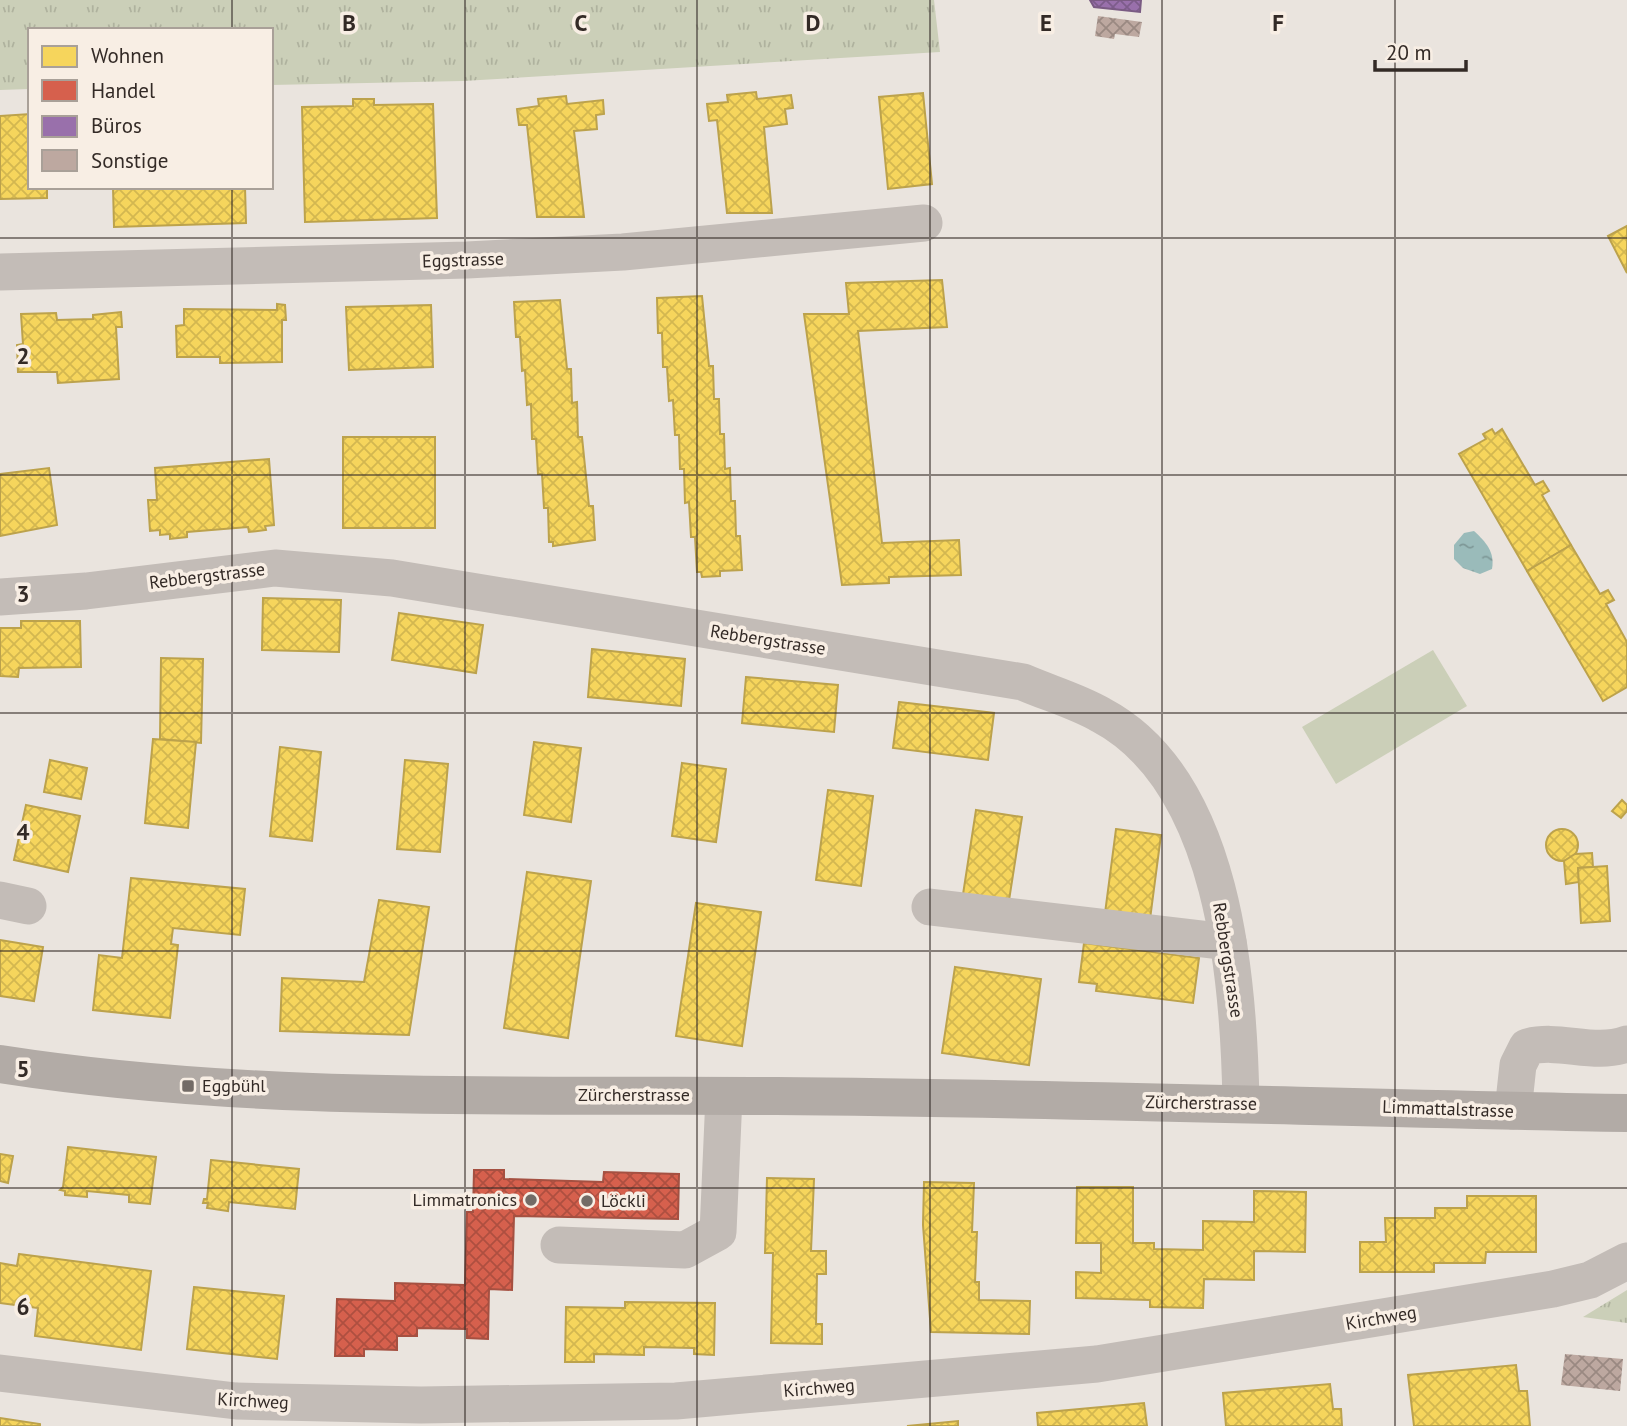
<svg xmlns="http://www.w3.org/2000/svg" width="1627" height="1426" viewBox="0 0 1627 1426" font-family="'PT Sans',sans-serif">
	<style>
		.grass { fill: url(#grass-tufts) }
		.pitch { fill: #cbcfb8 }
		.water { fill: url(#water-ripples) }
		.homes { fill: url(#homes-cross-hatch); stroke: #bca24c; stroke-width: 2 }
		.shops { fill: url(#shops-cross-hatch); stroke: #a55041; stroke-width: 2 }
		.offices { fill: url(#offices-cross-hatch); stroke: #7a5b83; stroke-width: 2 }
		.building { fill: url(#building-cross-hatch) }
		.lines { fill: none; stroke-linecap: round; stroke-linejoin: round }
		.minor { stroke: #c3bcb7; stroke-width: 37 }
		.major { stroke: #b2aba6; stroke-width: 38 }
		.grid { fill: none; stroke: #332a26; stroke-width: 2; stroke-opacity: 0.55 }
		.poi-dot { fill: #736b66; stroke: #f8eee4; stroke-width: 2.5 }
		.labels { text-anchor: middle; stroke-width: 7; stroke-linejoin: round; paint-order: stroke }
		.street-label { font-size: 18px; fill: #332a26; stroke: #f8eee4 }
		.poi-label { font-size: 18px; fill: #332a26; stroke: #f8eee4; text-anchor: start }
		.grid-label { font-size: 23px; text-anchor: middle; font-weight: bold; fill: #332a26; stroke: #f8eee4; stroke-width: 7; stroke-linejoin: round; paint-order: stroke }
	</style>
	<defs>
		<pattern id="grass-tufts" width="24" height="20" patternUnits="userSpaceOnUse" patternTransform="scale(1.75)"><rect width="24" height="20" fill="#cbcfb8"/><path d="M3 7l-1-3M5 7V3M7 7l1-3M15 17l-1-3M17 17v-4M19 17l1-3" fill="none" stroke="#afb29e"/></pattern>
		<pattern id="water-ripples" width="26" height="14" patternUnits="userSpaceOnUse" patternTransform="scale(1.75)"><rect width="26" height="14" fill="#9abbba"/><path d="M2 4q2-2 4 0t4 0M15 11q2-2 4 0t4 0" fill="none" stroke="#7e9897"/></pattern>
		<pattern id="homes-cross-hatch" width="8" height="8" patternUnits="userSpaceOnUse" patternTransform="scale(1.75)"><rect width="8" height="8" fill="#f6d55c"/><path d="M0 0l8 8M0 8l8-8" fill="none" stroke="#d3b750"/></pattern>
		<pattern id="shops-cross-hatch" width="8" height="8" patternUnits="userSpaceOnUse" patternTransform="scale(1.75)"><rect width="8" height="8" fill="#d6604d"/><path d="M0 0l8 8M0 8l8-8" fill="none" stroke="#ae4f40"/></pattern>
		<pattern id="offices-cross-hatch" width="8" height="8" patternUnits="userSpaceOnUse" patternTransform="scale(1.75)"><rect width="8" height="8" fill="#9970ab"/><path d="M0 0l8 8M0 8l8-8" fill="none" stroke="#7d5c8b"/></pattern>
		<pattern id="building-cross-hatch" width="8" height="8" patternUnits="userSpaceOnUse" patternTransform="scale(1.75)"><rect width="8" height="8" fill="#bda8a0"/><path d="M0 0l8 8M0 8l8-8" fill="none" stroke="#9a8982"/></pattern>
	</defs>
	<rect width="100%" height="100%" fill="#eae4de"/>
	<!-- grass -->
	<g class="grass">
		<polygon points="0,0 934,0 940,52 463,81 271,85 271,30 30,30 30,89 0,90"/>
		<polygon points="1627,1290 1627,1323 1583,1317"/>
	</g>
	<!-- pitch -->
	<polygon class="pitch" points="1433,650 1467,706 1336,784 1302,727"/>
	<!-- water -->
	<path class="water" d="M 1474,531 C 1486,542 1495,552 1492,569 L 1480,574 L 1463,568 L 1454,559 L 1454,545 L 1464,533 Z"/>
	<!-- homes -->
	<g class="homes">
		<polygon points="756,92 757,99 791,95 793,108 785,109 787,124 764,127 772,213 727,213 717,120 709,121 707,104 728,102 727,95"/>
		<polygon points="923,93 932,184 888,189 879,97"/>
		<polygon points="566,96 567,104 603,100 604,114 596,115 597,129 574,131 584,217 537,217 527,125 519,125 517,109 539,106 538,99"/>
		<polygon points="353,99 374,99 374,105 433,104 437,218 305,222 302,107 353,106"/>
		<polygon points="30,114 30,187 47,187 47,198 0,199 0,116"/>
		<polygon points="113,187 245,187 246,223 114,227"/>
		<polygon points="1627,226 1627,273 1608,236"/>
		<polygon points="942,280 947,327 858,331 882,543 959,540 961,575 889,577 889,583 842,585 804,314 849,314 846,283"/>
		<polygon points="702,296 709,366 713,366 714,399 719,399 720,434 724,434 725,469 730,468 731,501 735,501 736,536 740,536 742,570 720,571 720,576 702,577 701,572 697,572 695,537 691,537 689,502 685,503 684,469 680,469 679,435 675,435 673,400 669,401 667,367 663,367 662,333 658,333 657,298"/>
		<polygon points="560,300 567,369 571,369 572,403 577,402 578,437 582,437 589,506 593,506 595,540 553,546 553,542 549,542 548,508 544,508 542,474 538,474 536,439 532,439 531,404 527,405 525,370 522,371 520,337 516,337 514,302"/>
		<polygon points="277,304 285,305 286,320 282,320 282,362 220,363 220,357 177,357 176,326 184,325 184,309 277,310"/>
		<polygon points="431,305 433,367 349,370 346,307"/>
		<polygon points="121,312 122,327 116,327 119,379 58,383 57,372 18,372 17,345 23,344 21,314 56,313 57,320 93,319 93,315"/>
		<polygon points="1492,429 1495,434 1502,429 1535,485 1543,481 1549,491 1542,495 1571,545 1527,571 1459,454 1486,439 1483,434"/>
		<rect x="343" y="437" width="92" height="91"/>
		<polygon points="269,459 274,525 265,526 266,530 249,532 248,527 187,532 187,537 170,539 170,534 160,535 160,530 150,531 148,500 157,500 155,468"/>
		<polygon points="49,468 57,525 0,536 0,474"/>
		<polygon points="1571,545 1600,594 1608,590 1614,600 1606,604 1627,642 1627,687 1603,701 1527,571"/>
		<polygon points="263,598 341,600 339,652 262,650"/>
		<polygon points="399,613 483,625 476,673 392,660"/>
		<polygon points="21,621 80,621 81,667 19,668 18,677 0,676 0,628 21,628"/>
		<polygon points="592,649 685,659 681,706 588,697"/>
		<polygon points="161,658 203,659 201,743 160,739"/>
		<polygon points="746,677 838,685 834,732 742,723"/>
		<polygon points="899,702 994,713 988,760 893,748"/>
		<polygon points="153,739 196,742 188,828 145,823"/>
		<polygon points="534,742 581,748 571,822 524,815"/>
		<polygon points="280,747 321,752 312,841 270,836"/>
		<polygon points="50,760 87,768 81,799 44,792"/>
		<polygon points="405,760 448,764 440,852 397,849"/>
		<polygon points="682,763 726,769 716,842 672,836"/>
		<polygon points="828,790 873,796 861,886 816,880"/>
		<polygon points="1622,800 1627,805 1627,811 1621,818 1612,811"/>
		<polygon points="26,805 80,816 68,872 14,860"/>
		<polygon points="976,810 1022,817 1008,907 962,901"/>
		<polygon points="1116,829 1161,835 1149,927 1104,921"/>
		<circle cx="1562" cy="845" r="16"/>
		<polygon points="1592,853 1593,867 1578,868 1579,882 1566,884 1564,861 1575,854"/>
		<polygon points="1607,866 1610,921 1581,923 1578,868"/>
		<polygon points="527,872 591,881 568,1038 504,1028"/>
		<polygon points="131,878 245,889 240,935 173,928 171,944 178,945 170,1018 93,1010 99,955 122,958"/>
		<polygon points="379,900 429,907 409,1035 280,1031 282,978 364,982"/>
		<polygon points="696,903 761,912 742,1046 676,1036"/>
		<polygon points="0,940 43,947 34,1001 0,996"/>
		<polygon points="1084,943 1199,958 1193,1003 1096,991 1097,984 1079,982"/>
		<polygon points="955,967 1041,979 1029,1065 942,1053"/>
		<polygon points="68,1147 156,1157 150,1204 129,1202 129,1195 87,1191 87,1197 65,1195 65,1191 60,1190 63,1187"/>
		<polygon points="0,1154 13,1156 8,1183 0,1181"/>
		<polygon points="211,1160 299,1169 295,1209 229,1202 228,1211 207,1208 208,1203 203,1203 204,1199 207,1199"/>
		<polygon points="767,1178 814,1179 811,1251 826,1251 826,1274 817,1274 816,1324 822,1324 822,1344 771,1343 773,1253 765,1253"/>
		<polygon points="924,1182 974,1183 972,1232 977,1232 975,1282 979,1282 979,1300 1030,1301 1029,1334 931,1332 923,1225"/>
		<polygon points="1077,1187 1133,1187 1133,1243 1154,1243 1154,1249 1203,1250 1203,1221 1254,1222 1254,1191 1306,1192 1305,1252 1254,1251 1254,1280 1204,1279 1203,1308 1150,1307 1150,1300 1076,1298 1076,1272 1101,1273 1101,1243 1076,1243"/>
		<polygon points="1467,1196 1536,1196 1536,1252 1486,1252 1485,1263 1434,1263 1434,1272 1360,1272 1360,1242 1386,1242 1385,1218 1435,1218 1435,1208 1467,1208"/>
		<polygon points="19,1254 151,1271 141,1350 35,1336 38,1308 0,1303 0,1263 17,1266"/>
		<polygon points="194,1287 284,1296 277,1359 187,1349"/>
		<polygon points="625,1302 715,1303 714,1355 694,1354 694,1348 644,1347 644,1355 594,1354 594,1362 565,1362 566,1307 625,1308"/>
		<polygon points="1516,1365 1519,1391 1527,1391 1530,1426 1414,1426 1408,1375"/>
		<polygon points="1330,1384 1333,1409 1341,1409 1342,1426 1226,1426 1223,1393"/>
		<polygon points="1144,1403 1147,1426 1038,1426 1037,1413"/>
		<polygon points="0,1418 40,1424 40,1426 0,1426"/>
		<polygon points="958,1421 958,1426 907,1426"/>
	</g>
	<!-- shops -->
	<polygon class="shops" points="474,1170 504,1170 504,1179 603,1182 604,1172 679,1174 678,1219 514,1216 512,1290 489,1289 488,1339 467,1338 467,1329 417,1328 417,1336 397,1336 397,1350 364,1349 364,1356 335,1356 337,1299 395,1301 395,1283 465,1285 467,1212 473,1212"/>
	<!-- offices -->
	<polygon class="offices" points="1090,0 1141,0 1140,12 1094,7"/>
	<!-- building -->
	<g class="building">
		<polygon points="1098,16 1142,22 1139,37 1115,34 1114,39 1095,36"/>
		<polygon points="1565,1354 1623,1359 1620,1391 1561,1385"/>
	</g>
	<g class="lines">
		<!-- minor -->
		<g class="minor">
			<polyline points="0,272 467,260 623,252 924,223"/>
			<path d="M 0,597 L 86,591 L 275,568 L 392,578 L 1023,682 C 1048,693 1077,701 1101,715 C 1225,781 1239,980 1241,1104"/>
			<polyline points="0,900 28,906"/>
			<polyline points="930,907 1228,942"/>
			<path d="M 1513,1111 L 1518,1065 L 1527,1047 C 1560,1038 1593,1056 1627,1044"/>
			<polyline points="559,1245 685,1250 718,1232 724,1096"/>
			<polyline points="0,1373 236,1401 421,1405 676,1401 1097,1364 1553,1289 1590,1280 1627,1261"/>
		</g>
		<!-- major -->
		<path class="major" d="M 0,1064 C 257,1104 517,1094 776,1096 C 1060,1098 1343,1108 1627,1113"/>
	</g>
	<!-- grid -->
	<path class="grid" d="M 232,0 L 232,30M 465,0 L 465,1426M 697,0 L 697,1426M 930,0 L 930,1426M 1162,0 L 1162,1426M 1395,0 L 1395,1426M 232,187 L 232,1426M 0,238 L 1627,238M 0,475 L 1627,475M 0,713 L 1627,713M 0,951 L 1627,951M 0,1188 L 1627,1188"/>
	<!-- markers -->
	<g class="poi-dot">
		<rect x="181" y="1079" width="14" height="14" rx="3.5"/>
		<circle cx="531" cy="1200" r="7"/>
		<circle cx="587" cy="1201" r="7"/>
	</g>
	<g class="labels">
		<!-- street labels -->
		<g class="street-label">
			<text transform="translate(463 260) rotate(-2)" y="6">Eggstrasse</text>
			<text transform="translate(207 576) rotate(-7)" y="6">Rebbergstrasse</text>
			<text transform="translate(768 640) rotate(9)" y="6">Rebbergstrasse</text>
			<text transform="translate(1228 960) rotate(81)" y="6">Rebbergstrasse</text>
			<text x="634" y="1101">Zürcherstrasse</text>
			<text transform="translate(1201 1103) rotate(1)" y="6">Zürcherstrasse</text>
			<text transform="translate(1448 1109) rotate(2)" y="6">Limmattalstrasse</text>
			<text transform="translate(1381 1318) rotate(-10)" y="6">Kirchweg</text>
			<text transform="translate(819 1388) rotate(-5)" y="6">Kirchweg</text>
			<text transform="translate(253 1401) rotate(3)" y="6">Kirchweg</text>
		</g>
		<!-- poi labels -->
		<g class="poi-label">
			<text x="202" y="1092">Eggbühl</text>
			<text x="517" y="1206" text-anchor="end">Limmatronics</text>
			<text x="601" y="1207">Löckli</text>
		</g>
	</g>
	<g class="grid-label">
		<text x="349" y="31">B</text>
		<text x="581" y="31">C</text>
		<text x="813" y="31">D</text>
		<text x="1046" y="31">E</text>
		<text x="1278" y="31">F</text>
		<text x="23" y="364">2</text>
		<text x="23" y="602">3</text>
		<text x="23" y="840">4</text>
		<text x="23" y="1077">5</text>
		<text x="23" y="1315">6</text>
	</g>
	<!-- legend -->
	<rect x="28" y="28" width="245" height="161" fill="#f8eee4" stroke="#a9a098" stroke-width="2"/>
	<rect x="42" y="46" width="35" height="21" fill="#f6d55c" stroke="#a9a098" stroke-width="2"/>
	<text x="91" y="63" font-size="21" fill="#332a26">Wohnen</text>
	<rect x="42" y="80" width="35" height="21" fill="#d6604d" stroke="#a9a098" stroke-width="2"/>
	<text x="91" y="98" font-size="21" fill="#332a26">Handel</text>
	<rect x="42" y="116" width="35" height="21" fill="#9970ab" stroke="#a9a098" stroke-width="2"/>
	<text x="91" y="133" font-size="21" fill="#332a26">Büros</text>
	<rect x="42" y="150" width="35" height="21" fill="#bda8a0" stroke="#a9a098" stroke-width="2"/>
	<text x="91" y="168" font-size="21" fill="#332a26">Sonstige</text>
	<!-- scale -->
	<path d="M1375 60v10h91v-10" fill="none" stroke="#332a26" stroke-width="3.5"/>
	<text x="1386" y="60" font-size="21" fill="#332a26" stroke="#f8eee4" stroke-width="5" paint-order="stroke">20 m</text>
</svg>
